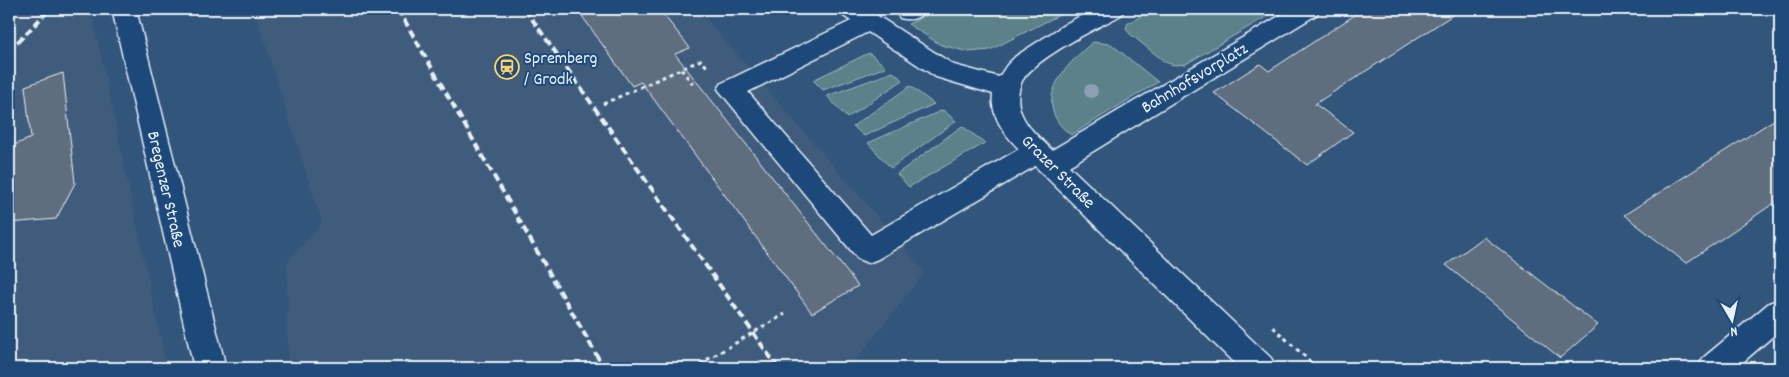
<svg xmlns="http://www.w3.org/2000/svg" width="1789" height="377" viewBox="0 0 1789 377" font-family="Dekko,sans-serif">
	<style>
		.built { fill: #3f5c7c }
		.green { fill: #5a8288; stroke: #a1bac0 }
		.building { fill: #5e6e7e; stroke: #e8f1f8 }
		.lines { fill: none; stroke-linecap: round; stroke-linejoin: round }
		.minor-casing { stroke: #e8f1f8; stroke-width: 3 }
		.path { stroke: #e8f1f8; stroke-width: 3; stroke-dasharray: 4 4; stroke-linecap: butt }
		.minor { fill: #1f4a7a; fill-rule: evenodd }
		.rail { stroke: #e8f1f8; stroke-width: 4; stroke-dasharray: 8 4; stroke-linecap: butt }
		.tree { fill: #8ba1b6 }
		.labels { text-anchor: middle; stroke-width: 4; stroke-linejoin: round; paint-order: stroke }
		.poi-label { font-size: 18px; fill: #e8f1f8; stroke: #1f4a7a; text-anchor: start }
		.street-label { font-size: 18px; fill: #e8f1f8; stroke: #1f4a7a }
	</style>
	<rect width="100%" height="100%" fill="#32557b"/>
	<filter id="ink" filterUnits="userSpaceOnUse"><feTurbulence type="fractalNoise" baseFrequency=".02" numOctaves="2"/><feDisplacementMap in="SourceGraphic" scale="10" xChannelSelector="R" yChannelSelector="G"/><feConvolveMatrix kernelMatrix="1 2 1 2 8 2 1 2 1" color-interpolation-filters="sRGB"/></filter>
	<g filter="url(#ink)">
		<!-- built -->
		<g class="built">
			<polygon points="9,9 91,9 167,368 9,368"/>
			<polygon points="254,9 698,9 925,272 850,368 288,368 287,262 322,223"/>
		</g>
		<!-- green -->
		<g class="green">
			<polygon points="940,9 1063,9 1061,14 990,50 969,52 941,45 908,24"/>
			<polygon points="1155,9 1279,9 1186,64 1174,65 1165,62 1129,33 1126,28 1128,23"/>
			<path d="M 1093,42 L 1111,44 L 1158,82 L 1071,135 C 1029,103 1064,66 1093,42 Z"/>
			<polygon points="869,53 886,67 823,90 813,80"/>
			<polygon points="893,72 903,80 847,118 827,96"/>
			<polygon points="910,86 934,104 864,136 853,126"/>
			<polygon points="943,110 956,121 891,168 868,143"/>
			<polygon points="962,126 985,143 909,187 897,174"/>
		</g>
		<!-- building -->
		<g class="building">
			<polygon points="577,9 659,9 690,48 675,54 858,286 812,313 641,82 632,86"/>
			<polygon points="1364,9 1462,9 1315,104 1353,132 1307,165 1214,93 1260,64 1269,71"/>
			<polygon points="63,73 75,183 56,219 9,223 9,147 31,138 25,86"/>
			<polygon points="1780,116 1780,199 1686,263 1624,215"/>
			<polygon points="1484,237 1598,325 1560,358 1446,265"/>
		</g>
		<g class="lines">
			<!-- minor casing -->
			<g class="minor-casing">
				<g id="minor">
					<polygon points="112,9 136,9 226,368 194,368"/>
					<path d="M 838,9 L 867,9 L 954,65 L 999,77 L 1007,65 L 1016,56 L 1067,23 L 1094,9 L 1125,9 L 1121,15 C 1097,28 1035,58 1022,81 C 1017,91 1017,105 1022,115 C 1028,129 1042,140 1052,150 L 1291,9 L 1320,9 L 1316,15 L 1069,166 L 1271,358 L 1276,368 L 1239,368 L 1035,166 L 878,259 L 868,263 L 858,259 L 718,89 L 722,83 L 851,21 L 842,15 ZM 868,32 L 936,77 L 993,94 C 990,115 1005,135 1019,149 L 871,235 L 748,92 Z"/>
					<path d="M 898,9 L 926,9 C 920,19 910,21 900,18 L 896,12 Z"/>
					<polygon points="1780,299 1780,330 1736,368 1698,368 1703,358 1769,303"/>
				</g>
			</g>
			<!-- path -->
			<g class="path">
				<polyline points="681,69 693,84"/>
				<polyline points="603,104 701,60 709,69"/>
				<polyline points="1273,327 1317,368"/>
				<polyline points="693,368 785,314"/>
			</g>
			<!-- minor -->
			<use href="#minor" class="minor"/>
			<!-- rail -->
			<g class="rail">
				<polyline points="398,9 604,368"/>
				<polyline points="525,9 778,368"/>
				<polyline points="9,51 50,9"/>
			</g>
		</g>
		<!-- trees -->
		<circle class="tree" cx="1091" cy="91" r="7"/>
	</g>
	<!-- icons -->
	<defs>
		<g id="station-ring" transform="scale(1.25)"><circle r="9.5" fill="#1f4a7a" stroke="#ffd166" stroke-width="1.5"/><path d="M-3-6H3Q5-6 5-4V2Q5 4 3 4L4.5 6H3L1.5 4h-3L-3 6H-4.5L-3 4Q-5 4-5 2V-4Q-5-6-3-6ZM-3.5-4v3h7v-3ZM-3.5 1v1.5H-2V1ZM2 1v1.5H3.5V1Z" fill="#ffd166"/></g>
	</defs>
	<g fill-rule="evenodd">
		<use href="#station-ring" x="507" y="67"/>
	</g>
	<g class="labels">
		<!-- poi labels -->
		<g class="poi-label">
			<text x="524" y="63">Spremberg<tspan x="524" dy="21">/ Grodk</tspan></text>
		</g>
		<!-- street labels -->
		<g class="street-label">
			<text transform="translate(1194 77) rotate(-31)" y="6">Bahnhofsvorplatz</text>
			<text transform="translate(1059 171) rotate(45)" y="6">Grazer Straße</text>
			<text transform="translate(167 189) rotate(77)" y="6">Bregenzer Straße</text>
		</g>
	</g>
	<!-- margin -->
	<rect width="1789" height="377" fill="none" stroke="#1f4a7a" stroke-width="30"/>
	<rect x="15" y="15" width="1759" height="347" fill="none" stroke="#e8f1f8" stroke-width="2" filter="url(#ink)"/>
	<!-- north arrow -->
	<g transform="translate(1732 320) rotate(171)" stroke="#1f4a7a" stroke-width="4" paint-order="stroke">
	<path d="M0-4L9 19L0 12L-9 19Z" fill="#e8f1f8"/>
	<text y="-8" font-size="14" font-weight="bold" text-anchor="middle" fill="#e8f1f8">N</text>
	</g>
</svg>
